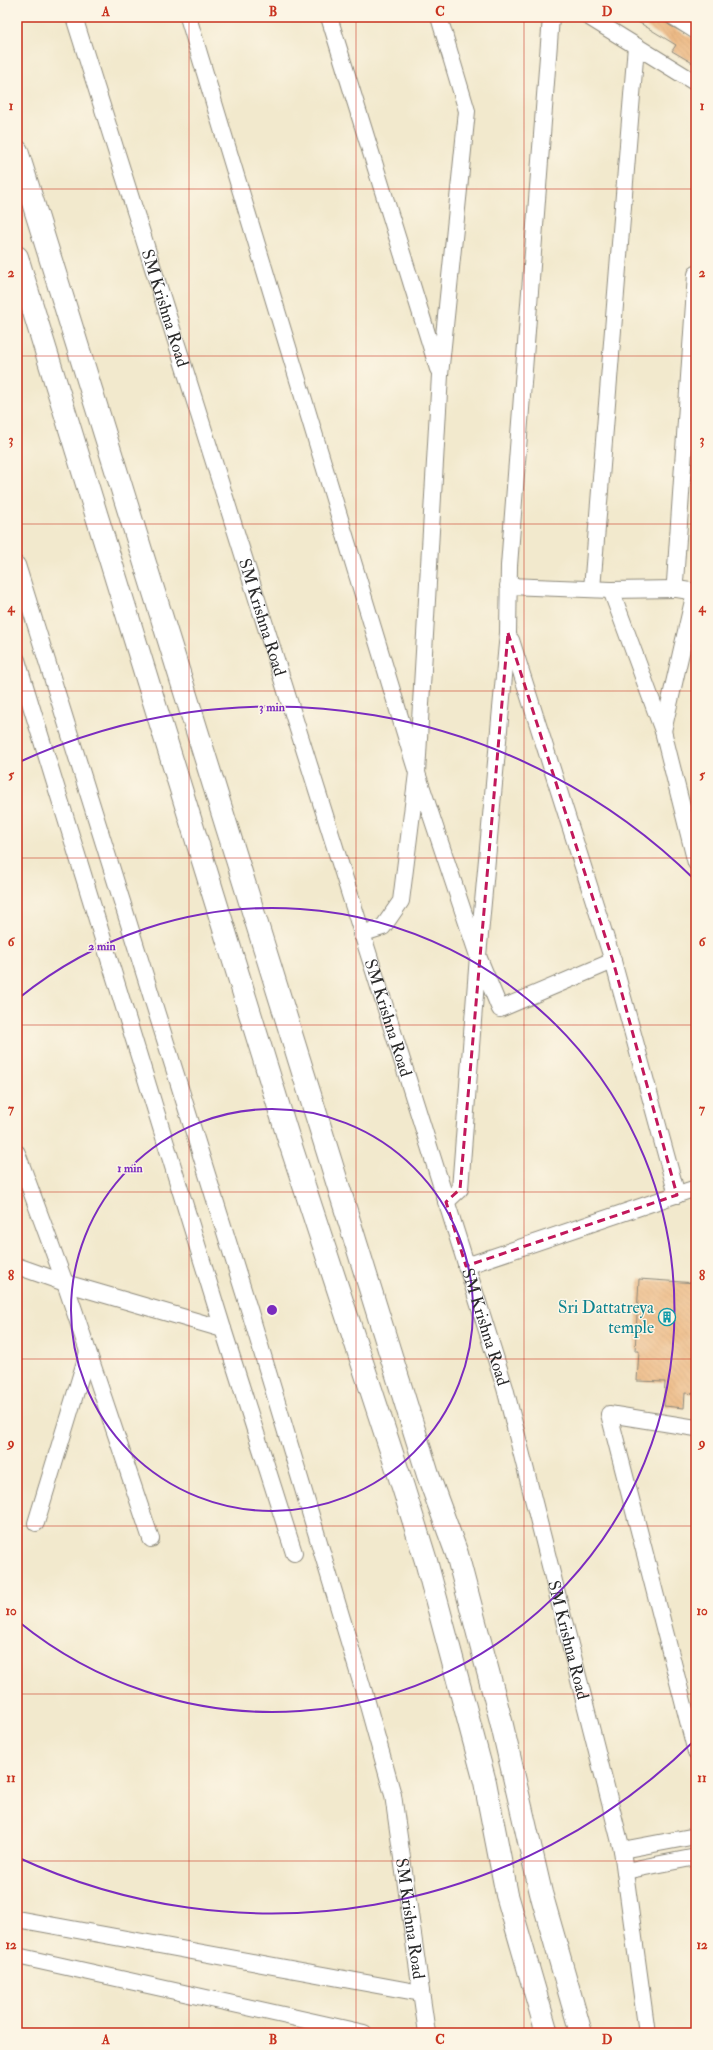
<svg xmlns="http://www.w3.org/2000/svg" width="713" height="2050" viewBox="0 0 713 2050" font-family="'IM FELL Double Pica',serif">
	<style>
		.building { fill: url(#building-back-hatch) }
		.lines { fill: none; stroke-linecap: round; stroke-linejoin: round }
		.minor-casing { stroke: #8e8a7c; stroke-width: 18 }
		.highway-casing { stroke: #8e8a7c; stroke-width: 24 }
		.minor { stroke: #fff; stroke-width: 16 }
		.highway { stroke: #fff; stroke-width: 22 }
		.marked { fill: none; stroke: #c2185b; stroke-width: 3; stroke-dasharray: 8 5; stroke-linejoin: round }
		.grid { fill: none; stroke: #c8321e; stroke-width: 1; stroke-opacity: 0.55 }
		.ring { fill: none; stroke: #7b2cbf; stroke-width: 2 }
		.labels { text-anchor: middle; stroke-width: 3; stroke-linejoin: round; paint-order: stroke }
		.street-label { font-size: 17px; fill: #2b2b2b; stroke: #fcf5e5 }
		.culture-label { font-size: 17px; fill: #0d838f; stroke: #fcf5e5; text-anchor: end }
		.centre { fill: #7b2cbf; stroke: #fcf5e5; stroke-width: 2 }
		.ring-label { font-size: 12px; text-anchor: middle; font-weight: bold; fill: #7b2cbf; stroke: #fcf5e5; stroke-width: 3; stroke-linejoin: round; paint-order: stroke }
		.neatline { fill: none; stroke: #c8321e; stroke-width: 1.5 }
		.grid-label { font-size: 13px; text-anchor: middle; font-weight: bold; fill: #c8321e }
	</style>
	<defs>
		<pattern id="building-back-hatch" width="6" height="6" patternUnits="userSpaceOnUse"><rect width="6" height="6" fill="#edb881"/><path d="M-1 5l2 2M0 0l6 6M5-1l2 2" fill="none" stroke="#cb9e70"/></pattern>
	</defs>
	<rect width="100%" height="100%" fill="#fcf5e5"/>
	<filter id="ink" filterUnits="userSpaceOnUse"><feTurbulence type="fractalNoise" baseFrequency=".025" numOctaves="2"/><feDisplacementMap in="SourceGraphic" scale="8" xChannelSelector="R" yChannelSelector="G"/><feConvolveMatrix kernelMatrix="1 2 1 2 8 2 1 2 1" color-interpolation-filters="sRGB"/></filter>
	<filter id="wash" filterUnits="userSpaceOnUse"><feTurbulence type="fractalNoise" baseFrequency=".012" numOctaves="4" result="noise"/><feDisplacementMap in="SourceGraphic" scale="16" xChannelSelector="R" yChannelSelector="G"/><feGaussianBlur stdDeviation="0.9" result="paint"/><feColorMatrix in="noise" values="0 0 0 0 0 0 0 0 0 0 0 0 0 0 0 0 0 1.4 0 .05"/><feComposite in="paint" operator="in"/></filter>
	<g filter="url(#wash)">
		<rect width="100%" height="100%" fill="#f2e9cd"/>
		<g id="blocks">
			<!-- building -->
			<g class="building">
				<polygon points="630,17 659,17 669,25 696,40 696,65 672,51 676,45"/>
				<polygon points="639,1279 696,1283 696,1394 685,1393 684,1408 664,1406 665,1382 637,1381 639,1351 635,1351"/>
			</g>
		</g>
	</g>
	<g filter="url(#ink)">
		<use href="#blocks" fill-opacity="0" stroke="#8e8a7c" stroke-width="1"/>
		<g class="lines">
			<!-- minor casing -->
			<g class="minor-casing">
				<g id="minor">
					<path id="s1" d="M 74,17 L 505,1388 L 622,1850 L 647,2033"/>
					<polyline points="188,17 417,773 478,956 500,1009 613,961"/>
					<polyline points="329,17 438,369"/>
					<polyline points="589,17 696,83"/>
					<polyline points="674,17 696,31"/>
					<polyline points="696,274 675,582 677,589 696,592"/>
					<path id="s2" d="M 17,565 L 249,1309 L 367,1702 L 393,1795 L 427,2033"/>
					<polyline points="508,586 611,590 677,589"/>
					<polyline points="592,589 636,46"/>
					<polyline points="611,590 663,731 696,863"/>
					<polyline points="511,640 613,961 677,1195"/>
					<polyline points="17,660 223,1329 294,1553"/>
					<polyline points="663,731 695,592"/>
					<polyline points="361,934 383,927 401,901 417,773 440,375 467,111 439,17"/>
					<polyline points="17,1153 65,1283 151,1539"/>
					<polyline points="446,1202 460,1189 478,956 508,633 509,566 551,17"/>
					<polyline points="17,1266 65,1283 223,1329"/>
					<polyline points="466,1266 696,1188"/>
					<polyline points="696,1428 609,1414 696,1752"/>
					<polyline points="36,1523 88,1352"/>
					<polyline points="622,1850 696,1836"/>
					<polyline points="625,1871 696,1857"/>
					<polyline points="17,1919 421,1993"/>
					<polyline points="17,1956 364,2033"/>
				</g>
			</g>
			<!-- highway casing -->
			<g class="highway-casing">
				<g id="highway">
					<polyline points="17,151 428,1475 457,1554 501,1721 541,1893 581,2033"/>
					<polyline points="17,257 289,1140 403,1487 426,1561 485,1782 507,1895 547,2033"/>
				</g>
			</g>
			<!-- minor -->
			<use href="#minor" class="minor"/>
			<!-- highway -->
			<use href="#highway" class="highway"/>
		</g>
	</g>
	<!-- marked area -->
	<path class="marked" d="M 508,633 L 613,961 L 677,1195 L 466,1266 L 446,1202 L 460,1189 Z"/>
	<!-- grid -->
	<path class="grid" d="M 189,17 L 189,2033M 356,17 L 356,2033M 524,17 L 524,2033M 17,189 L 696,189M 17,356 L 696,356M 17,524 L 696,524M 17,691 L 696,691M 17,858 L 696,858M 17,1025 L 696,1025M 17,1192 L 696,1192M 17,1359 L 696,1359M 17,1526 L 696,1526M 17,1694 L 696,1694M 17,1861 L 696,1861"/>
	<!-- distance rings -->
	<g class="ring">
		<circle cx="272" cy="1310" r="201"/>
		<path d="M19 998A402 402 0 1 1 19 1622"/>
		<path d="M695 1740A603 603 0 0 1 17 1857M17 763A603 603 0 0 1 695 880"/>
	</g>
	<!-- icons -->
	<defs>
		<g id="building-ring" transform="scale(0.9)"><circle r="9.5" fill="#fcf5e5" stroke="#0f9aa8" stroke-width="1.5"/><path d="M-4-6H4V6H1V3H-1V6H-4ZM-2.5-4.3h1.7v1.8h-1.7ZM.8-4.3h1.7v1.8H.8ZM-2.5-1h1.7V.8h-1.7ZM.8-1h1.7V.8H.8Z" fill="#0f9aa8"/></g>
	</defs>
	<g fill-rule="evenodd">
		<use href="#building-ring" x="667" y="1317"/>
	</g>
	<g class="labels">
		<!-- street labels -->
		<g class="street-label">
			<text dy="6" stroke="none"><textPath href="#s1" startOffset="305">SM Krishna Road</textPath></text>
			<text dy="6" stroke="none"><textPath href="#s1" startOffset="629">SM Krishna Road</textPath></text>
			<text dy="6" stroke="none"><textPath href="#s1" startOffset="1049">SM Krishna Road</textPath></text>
			<text dy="6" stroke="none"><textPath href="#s1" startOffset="1373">SM Krishna Road</textPath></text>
			<text dy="6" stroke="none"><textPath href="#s1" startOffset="1697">SM Krishna Road</textPath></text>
			<text dy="6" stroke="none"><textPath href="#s2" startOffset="1411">SM Krishna Road</textPath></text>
		</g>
		<!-- culture labels -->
		<g class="culture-label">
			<text x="654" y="1313">Sri Dattatreya<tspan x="654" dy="20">temple</tspan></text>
		</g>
	</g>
	<circle cx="272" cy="1310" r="6" class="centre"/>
	<g class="ring-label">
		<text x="272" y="711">3 min</text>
		<text x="102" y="950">2 min</text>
		<text x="130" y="1172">1 min</text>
	</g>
	<!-- margin -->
	<rect width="713" height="2050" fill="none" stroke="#fcf5e5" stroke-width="44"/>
	<rect x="22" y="22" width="669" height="2006" class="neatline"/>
	<g class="grid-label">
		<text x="106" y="16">A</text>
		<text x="273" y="16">B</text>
		<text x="440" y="16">C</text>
		<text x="607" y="16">D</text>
		<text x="11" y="110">1</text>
		<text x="702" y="110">1</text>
		<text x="11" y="277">2</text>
		<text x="702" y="277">2</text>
		<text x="11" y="444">3</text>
		<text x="702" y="444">3</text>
		<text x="11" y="612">4</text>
		<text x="702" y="612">4</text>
		<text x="11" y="779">5</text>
		<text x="702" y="779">5</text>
		<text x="11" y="946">6</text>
		<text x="702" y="946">6</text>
		<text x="11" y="1113">7</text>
		<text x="702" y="1113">7</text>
		<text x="11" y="1280">8</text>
		<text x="702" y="1280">8</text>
		<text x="11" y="1447">9</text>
		<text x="702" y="1447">9</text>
		<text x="11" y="1615">10</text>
		<text x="702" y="1615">10</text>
		<text x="11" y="1782">11</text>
		<text x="702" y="1782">11</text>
		<text x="11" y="1949">12</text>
		<text x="702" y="1949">12</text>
		<text x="106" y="2044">A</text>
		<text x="273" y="2044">B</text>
		<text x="440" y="2044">C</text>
		<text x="607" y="2044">D</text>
	</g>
</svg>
